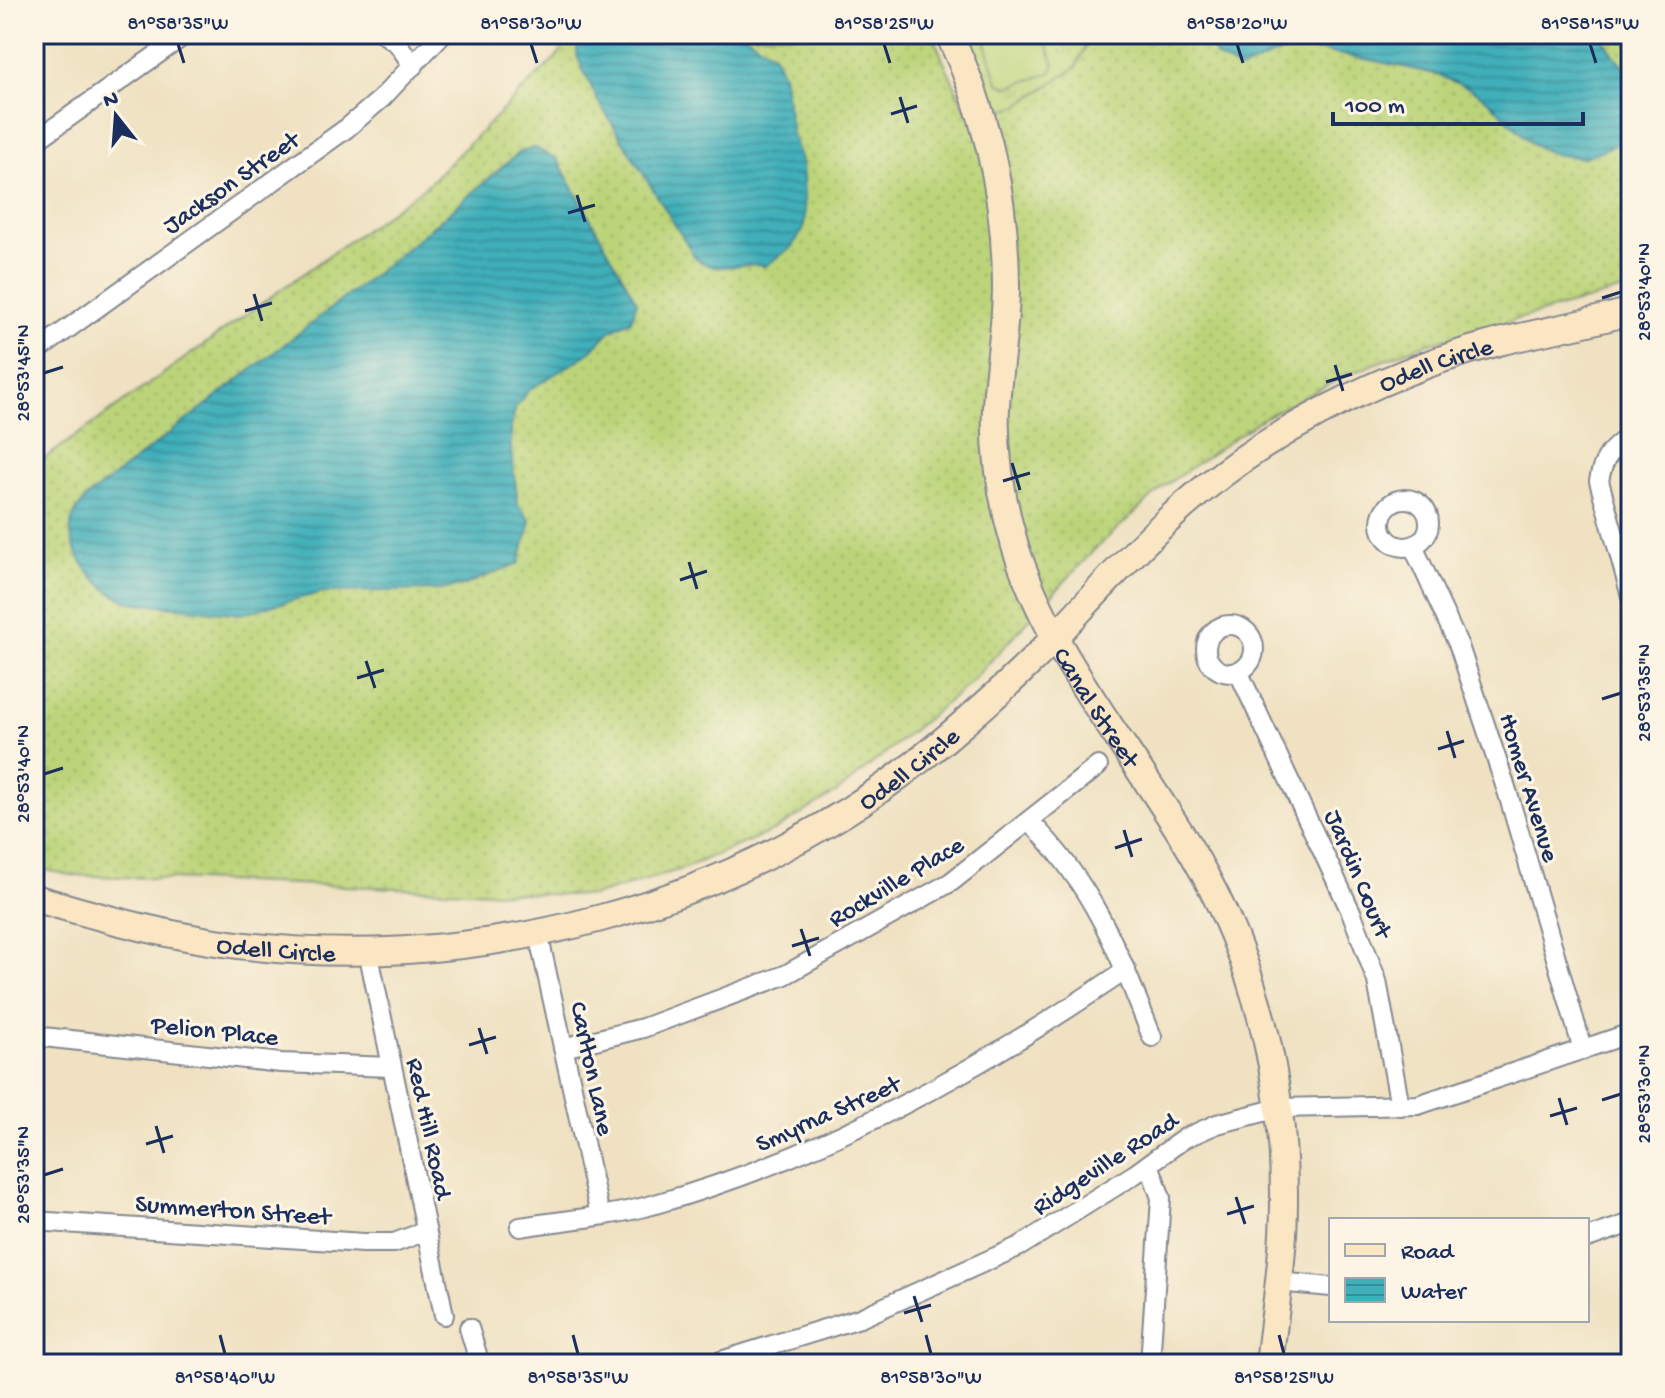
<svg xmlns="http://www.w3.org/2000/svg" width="1665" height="1398" viewBox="0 0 1665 1398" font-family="'Gochi Hand',sans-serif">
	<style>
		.grass { fill: url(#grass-dots); stroke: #6c826c; stroke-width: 2 }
		.park { fill: url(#park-tufts); stroke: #6c826c; stroke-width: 2 }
		.pitch { fill: #bcd479; stroke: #6c826c; stroke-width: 2 }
		.water { fill: url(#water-rules); stroke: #2d6f8c; stroke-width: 2 }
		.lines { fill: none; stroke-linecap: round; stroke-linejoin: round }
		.street-casing { stroke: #858890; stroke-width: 22 }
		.secondary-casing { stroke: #858890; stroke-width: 30 }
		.street { stroke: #fff; stroke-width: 18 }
		.secondary { stroke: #fbe6c4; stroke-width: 26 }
		.ticks { fill: none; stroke: #1b2f5e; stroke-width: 3 }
		.labels { text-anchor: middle; stroke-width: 6; stroke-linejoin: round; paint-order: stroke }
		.street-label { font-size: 26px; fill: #1b2f5e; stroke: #fcf5e5 }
		.neatline { fill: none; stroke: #1b2f5e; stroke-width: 3 }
		.ticks-label { font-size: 20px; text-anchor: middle; fill: #1b2f5e }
	</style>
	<defs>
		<pattern id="grass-dots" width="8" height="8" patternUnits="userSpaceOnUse" patternTransform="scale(2)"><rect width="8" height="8" fill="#bcd479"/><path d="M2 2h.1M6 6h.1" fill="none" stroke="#a1b66b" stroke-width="1.8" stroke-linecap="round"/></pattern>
		<pattern id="park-tufts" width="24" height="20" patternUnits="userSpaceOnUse" patternTransform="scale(2)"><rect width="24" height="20" fill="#bcd479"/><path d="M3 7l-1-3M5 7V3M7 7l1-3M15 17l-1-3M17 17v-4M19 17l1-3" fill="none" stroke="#a1b66b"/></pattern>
		<pattern id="water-rules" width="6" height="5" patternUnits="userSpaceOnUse" patternTransform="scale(2)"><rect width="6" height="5" fill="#3fafb9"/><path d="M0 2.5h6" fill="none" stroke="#348f9a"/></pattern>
	</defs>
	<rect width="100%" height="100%" fill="#fcf5e5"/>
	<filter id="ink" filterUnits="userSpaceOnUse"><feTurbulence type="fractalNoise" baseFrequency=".0125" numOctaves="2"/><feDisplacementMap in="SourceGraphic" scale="16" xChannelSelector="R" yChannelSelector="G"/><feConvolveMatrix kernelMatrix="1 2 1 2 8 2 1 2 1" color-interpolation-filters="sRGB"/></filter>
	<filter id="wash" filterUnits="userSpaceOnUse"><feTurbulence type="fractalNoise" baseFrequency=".006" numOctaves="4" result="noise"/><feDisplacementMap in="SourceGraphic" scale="32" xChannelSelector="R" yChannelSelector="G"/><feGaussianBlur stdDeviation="1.8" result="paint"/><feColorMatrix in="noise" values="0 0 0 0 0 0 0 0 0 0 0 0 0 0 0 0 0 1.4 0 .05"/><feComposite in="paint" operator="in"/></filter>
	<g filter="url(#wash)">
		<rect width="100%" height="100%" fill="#efe1c1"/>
		<!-- grass -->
		<polygon class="grass" points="565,34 932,34 967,113 1017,106 1076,67 1091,34 1631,34 1631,288 1419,346 1345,376 1263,418 1163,487 1093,551 969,684 839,791 775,830 682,869 593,896 70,875 34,868 34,466 426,186 560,53"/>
		<!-- park -->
		<polygon class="park" points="959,34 1091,34 1076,67 1017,106 989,113"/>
		<!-- pitch -->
		<polygon class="pitch" points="983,34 1044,34 1054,66 1051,73 1008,87 998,82"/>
		<!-- water -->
		<g class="water">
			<path d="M 578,34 L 744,34 L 774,55 L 783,74 L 792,134 L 802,164 L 805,219 L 803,230 L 790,249 L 765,266 C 739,259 718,278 695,257 L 598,101 L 577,56 Z"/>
			<polygon points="1600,34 1619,62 1631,71 1631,139 1582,158 1553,154 1533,145 1488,100 1469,88 1435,74 1376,61 1303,48 1274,55 1241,70 1216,57 1211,47 1212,34"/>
			<path d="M 535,148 L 557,159 L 637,302 L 631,320 L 610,331 L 588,354 L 529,390 L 516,407 L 511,426 L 511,450 L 518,504 L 531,522 L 519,563 L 465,585 L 441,590 L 323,592 L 241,614 L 130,602 C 103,594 69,557 71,527 C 71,516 79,508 85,499 L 393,260 L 520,152 Z"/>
		</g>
	</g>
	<g filter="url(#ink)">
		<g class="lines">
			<!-- street casing -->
			<g class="street-casing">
				<g id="street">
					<polyline points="384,34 398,44 413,66"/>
					<polyline points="34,142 186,34"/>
					<polyline points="34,353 347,128 381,99 442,34"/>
					<path d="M 1631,435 C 1612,448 1603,457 1599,481 L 1631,596"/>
					<circle cx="1405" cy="523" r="24"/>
					<polyline points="1413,546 1459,646 1508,794 1583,1050"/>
					<circle cx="1230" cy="649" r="24"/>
					<polyline points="1238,671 1352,914 1377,981 1400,1106"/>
					<path d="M 1029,821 C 1093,884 1120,955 1152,1037"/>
					<polyline points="538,933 600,1215"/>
					<polyline points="368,951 444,1315"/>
					<polyline points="34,1036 281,1063 392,1067"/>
					<polyline points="563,1048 643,1028 785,975 951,882 1098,766"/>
					<polyline points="1149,1164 1161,1198 1150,1364"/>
					<polyline points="34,1221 363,1243 394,1243 426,1231"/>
					<path d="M 520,1227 C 563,1220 610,1217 652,1205 C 827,1156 977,1071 1126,970"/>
					<polyline points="1587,1238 1631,1223"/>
					<polyline points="1278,1282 1331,1287"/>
					<polyline points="469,1328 480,1364"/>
					<polyline points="711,1364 860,1318 1020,1246 1135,1174 1185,1138 1217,1124 1279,1108 1418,1105 1631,1033"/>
				</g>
			</g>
			<!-- secondary casing -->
			<g class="secondary-casing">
				<g id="secondary">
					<path id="s1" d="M 949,34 C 987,113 1006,199 1006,287 C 1006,327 998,367 996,407 C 994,453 1002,502 1015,546 C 1051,660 1136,755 1195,857 C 1256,962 1285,1082 1284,1202 C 1284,1256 1275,1311 1269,1364"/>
					<path id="s2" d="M 34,898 C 92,915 149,931 209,941 C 463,981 747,909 944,740 C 983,707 1022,673 1056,636 C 1120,567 1181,498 1261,447 C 1335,400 1414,364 1499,342 C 1543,331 1588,324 1631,311"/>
				</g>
			</g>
			<!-- street -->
			<use href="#street" class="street"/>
			<!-- secondary -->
			<use href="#secondary" class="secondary"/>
		</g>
	</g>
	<!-- ticks -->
	<path class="ticks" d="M 178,44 L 184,63M 531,44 L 537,63M 884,44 L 890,63M 1237,44 L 1243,63M 1590,44 L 1596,63M 900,97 L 908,123M 891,114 L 917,106M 577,195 L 585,222M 568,213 L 595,205M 254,294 L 262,321M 1602,298 L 1621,292M 245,311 L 272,303M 1335,365 L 1343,391M 44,373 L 63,367M 1326,382 L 1352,374M 1012,463 L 1020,490M 1003,481 L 1030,473M 689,562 L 697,589M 680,580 L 707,571M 366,661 L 375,688M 357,678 L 384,670M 1602,699 L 1621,693M 1447,731 L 1455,758M 1438,749 L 1464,741M 44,774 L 63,768M 1124,830 L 1132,857M 1115,848 L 1142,839M 801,929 L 810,956M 792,946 L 819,938M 479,1028 L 487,1054M 469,1045 L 496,1037M 1559,1098 L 1567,1125M 1602,1100 L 1621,1094M 1550,1116 L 1577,1108M 156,1126 L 164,1153M 146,1144 L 173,1136M 44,1175 L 63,1169M 1236,1197 L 1245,1224M 1227,1214 L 1254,1206M 914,1296 L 922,1322M 904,1313 L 931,1305M 220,1335 L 225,1354M 573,1335 L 578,1354M 926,1335 L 931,1354M 1279,1335 L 1284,1354"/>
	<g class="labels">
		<!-- street labels -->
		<g class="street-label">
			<text transform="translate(230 181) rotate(-35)" y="9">Jackson Street</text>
			<text dy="9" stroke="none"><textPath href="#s2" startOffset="1592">Odell Circle</textPath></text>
			<text dy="9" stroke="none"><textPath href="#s1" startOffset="704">Canal Street</textPath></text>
			<text dy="9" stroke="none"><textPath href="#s2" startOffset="920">Odell Circle</textPath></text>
			<text transform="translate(1531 787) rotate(73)" y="9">Homer Avenue</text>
			<text transform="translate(1360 873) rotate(67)" y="9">Jardin Court</text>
			<text transform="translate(895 880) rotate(-31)" y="9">Rockville Place</text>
			<text dy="9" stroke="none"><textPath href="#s2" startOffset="248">Odell Circle</textPath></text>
			<text transform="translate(215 1029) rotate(6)" y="9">Pelion Place</text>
			<text transform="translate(594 1068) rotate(78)" y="9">Carlton Lane</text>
			<text transform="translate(827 1112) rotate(-24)" y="9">Smyrna Street</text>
			<text transform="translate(431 1128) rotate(78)" y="9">Red Hill Road</text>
			<text transform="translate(1104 1162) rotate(-33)" y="9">Ridgeville Road</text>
			<text transform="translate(233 1208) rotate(4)" y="9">Summerton Street</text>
		</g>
	</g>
	<!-- margin -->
	<rect width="1665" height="1398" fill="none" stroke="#fcf5e5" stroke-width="88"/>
	<!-- legend -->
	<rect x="1329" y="1218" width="260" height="104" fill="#fcf5e5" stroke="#a2a6af" stroke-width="2"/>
	<rect x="1345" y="1244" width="40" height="12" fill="#fbe6c4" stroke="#a2a6af" stroke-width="2"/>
	<text x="1401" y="1258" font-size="24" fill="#1b2f5e">Road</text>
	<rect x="1345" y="1278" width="40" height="24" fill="url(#water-rules)" stroke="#a2a6af" stroke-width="2"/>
	<text x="1401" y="1298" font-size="24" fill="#1b2f5e">Water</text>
	<!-- north arrow -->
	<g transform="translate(116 116) rotate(343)" stroke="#fcf5e5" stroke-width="6" paint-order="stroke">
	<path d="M0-6L14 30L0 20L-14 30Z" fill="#1b2f5e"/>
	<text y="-12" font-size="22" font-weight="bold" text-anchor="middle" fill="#1b2f5e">N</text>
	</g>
	<!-- scale -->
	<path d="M1333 112v12h250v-12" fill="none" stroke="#1b2f5e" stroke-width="4"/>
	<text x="1345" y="112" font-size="24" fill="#1b2f5e" stroke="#fcf5e5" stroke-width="6" paint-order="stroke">100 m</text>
	<rect x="44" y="44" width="1577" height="1310" class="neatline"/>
	<g class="ticks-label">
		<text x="178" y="29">81°58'35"W</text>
		<text x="531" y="29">81°58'30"W</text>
		<text x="884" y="29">81°58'25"W</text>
		<text x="1237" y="29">81°58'20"W</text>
		<text x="1590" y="29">81°58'15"W</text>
		<text transform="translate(1643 292) rotate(-90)" y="7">28°53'40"N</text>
		<text transform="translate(22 373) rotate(-90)" y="7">28°53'45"N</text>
		<text transform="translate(1643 693) rotate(-90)" y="7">28°53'35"N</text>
		<text transform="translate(22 774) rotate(-90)" y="7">28°53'40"N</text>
		<text transform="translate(1643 1094) rotate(-90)" y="7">28°53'30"N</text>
		<text transform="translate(22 1175) rotate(-90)" y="7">28°53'35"N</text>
		<text x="225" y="1383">81°58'40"W</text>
		<text x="578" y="1383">81°58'35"W</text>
		<text x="931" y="1383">81°58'30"W</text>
		<text x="1284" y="1383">81°58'25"W</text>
	</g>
</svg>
